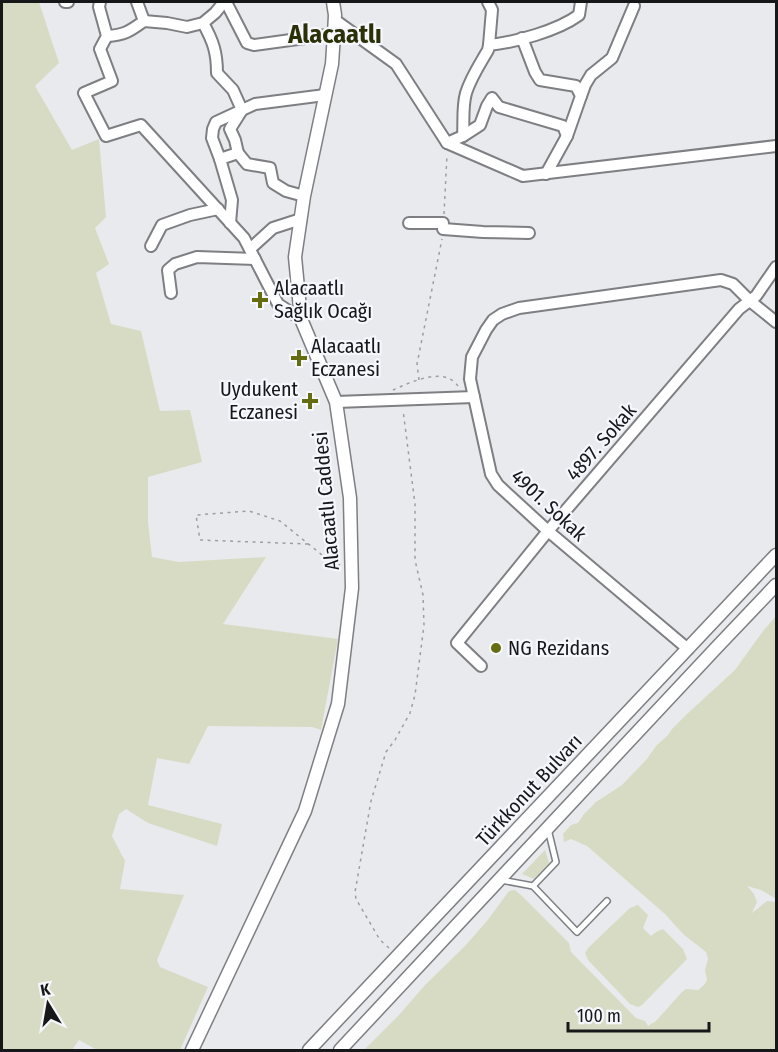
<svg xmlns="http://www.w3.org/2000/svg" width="778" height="1052" viewBox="0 0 778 1052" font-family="'Fira Sans Condensed',sans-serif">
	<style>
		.green { fill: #d8dbc4 }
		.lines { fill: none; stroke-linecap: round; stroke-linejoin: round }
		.service-casing { stroke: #7e7f83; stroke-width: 8 }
		.minor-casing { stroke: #7e7f83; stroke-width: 14 }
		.tertiary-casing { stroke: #7e7f83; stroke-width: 15 }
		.path { stroke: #9c9ea1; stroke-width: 1.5; stroke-dasharray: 3 4.5; stroke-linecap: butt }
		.service { stroke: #fff; stroke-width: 5 }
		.minor { stroke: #fff; stroke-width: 10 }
		.tertiary { stroke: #fff; stroke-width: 12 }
		.poi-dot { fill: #666d11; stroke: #f5f7fc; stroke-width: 2 }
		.labels { text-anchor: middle; stroke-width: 4.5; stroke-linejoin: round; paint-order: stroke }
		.poi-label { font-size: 20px; fill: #161718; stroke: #f5f7fc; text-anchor: start }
		.street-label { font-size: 20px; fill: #161718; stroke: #f5f7fc }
		.district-label { font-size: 26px; font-weight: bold; fill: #2c3006; stroke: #f5f7fc }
	</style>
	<rect width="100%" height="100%" fill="#e8eaee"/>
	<!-- green -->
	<g class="green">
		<polygon points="2,2 39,2 59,63 35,86 72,150 99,139 106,217 95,228 109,264 96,273 111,324 141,331 160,411 190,410 202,462 148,477 148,522 152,557 179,562 266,557 223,624 338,639 321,730 312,727 208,726 189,764 157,758 148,805 222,824 217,846 148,823 126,809 119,814 112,836 125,861 120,889 184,895 157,960 160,967 208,987 180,1050 97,1050 79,1040 72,1050 2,1050"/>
		<polygon points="776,616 776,899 761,890 747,886 754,894 757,902 752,913 767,901 776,902 776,1050 364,1050 399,1015 425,985 464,947 487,921 509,891 515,890 522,896 569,943 571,952 636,1018 645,1021 648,1026 656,1021 682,992 686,989 698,990 704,985 707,980 705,970 708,959 706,952 683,934 665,914 587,846 571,839 564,842 563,834 571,825 578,823 584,814 596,802 622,785 647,759 656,746 668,735 672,729 687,714 735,670 763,631"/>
		<polygon points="545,850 549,863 534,879 522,874"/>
		<polygon points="638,905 648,915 643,928 651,936 656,932 663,929 683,949 687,959 642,1005 638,1007 630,1004 588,960 585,953 589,947 630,908"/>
	</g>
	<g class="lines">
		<!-- service casing -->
		<g class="service-casing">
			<g id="service">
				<polyline points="501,880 533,886 577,932 607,901"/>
				<polyline points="533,886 556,862 548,829"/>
			</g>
		</g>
		<!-- minor casing -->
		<g class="minor-casing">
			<g id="minor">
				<polyline points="65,2 68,2"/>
				<polyline points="100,2 99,7 107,36 100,49 112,81 84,93 106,136 141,125 244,238 278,304 301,319"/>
				<polyline points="137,2 144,21"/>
				<polyline points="226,2 247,43 254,45 334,34"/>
				<polyline points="335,20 396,64 447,143 523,176 776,146"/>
				<path d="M 203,23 C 213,41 217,52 217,73 L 233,90 L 242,110 L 230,129 L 235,140 L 238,153 L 220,159"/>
				<path d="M 107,36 C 125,35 130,31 144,21 L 167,23 L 187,27 L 203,23 L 215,13 L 224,2"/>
				<polyline points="522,38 535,72 540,80 576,86 581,96 567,136 546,174"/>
				<path d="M 489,45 C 516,42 557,31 579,15 L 581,2"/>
				<polyline points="581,96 585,85 591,75 612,58 634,6"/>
				<polyline points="463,136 480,125 487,106 492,98 499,107 563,126 567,136"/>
				<path d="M 447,143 L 463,136 C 464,122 462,107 466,93 C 471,77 480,64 488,50 L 489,45 L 492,10 L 488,2"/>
				<polyline points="238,153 247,164 270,168 273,183 286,191 304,196"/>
				<polyline points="230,223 232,200 220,159 212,138 213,129 216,122 255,104 325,95"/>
				<polyline points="409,223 443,223"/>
				<polyline points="443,229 483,232 529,233"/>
				<polyline points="151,246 162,225 190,215 218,209"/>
				<polyline points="250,249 273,228 301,219"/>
				<polyline points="171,293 168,270 175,264 197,257 255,259"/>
				<polyline points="336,402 474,397"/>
				<polyline points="688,649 548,531 498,485 491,474 470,379 472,357 486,330 493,320 502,314 519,308 721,280 733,284 750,301 776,322"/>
				<polyline points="481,666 457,643 548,531 739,309 756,296 776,267"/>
			</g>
		</g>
		<!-- tertiary casing -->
		<g class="tertiary-casing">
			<g id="tertiary">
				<polyline points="192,1050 305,811 338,704 352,588 350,498 336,402 301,319 295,257 304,196 332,64 334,34 335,15 333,2"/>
				<polyline points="309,1050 776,555"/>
				<polyline points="340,1050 717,647 776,585"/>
			</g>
		</g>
		<!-- path -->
		<g class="path">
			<polyline points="444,214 447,155"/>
			<polyline points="419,380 417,364 442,239"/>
			<path d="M 393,390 C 411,382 444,366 458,386"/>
			<polyline points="308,544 200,540 196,515 249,511 280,521 327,559 340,565"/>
			<polyline points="389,948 380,940 356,899 355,892 371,801 386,752 395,740 410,713 415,695 424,625 423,595 415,560 415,504 403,410"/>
		</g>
		<!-- service -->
		<use href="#service" class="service"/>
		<!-- minor -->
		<use href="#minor" class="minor"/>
		<!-- tertiary -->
		<use href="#tertiary" class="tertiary"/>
	</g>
	<!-- markers -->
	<g class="poi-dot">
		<path d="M257 291h6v6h6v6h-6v6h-6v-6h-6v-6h6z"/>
		<path d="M296 349h6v6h6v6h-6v6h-6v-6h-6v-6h6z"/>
		<path d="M307 392h6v6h6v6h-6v6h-6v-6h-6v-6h6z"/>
		<circle cx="496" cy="648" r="6"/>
	</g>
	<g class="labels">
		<!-- poi labels -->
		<g class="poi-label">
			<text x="274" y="295">Alacaatlı<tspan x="274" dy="23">Sağlık Ocağı</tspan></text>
			<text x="311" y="353">Alacaatlı<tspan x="311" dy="23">Eczanesi</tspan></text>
			<text x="298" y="396" text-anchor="end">Uydukent<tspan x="298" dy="23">Eczanesi</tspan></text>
			<text x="508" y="655">NG Rezidans</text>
		</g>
		<!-- street labels -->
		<g class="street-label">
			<text transform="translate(601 442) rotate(-49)" y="7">4897. Sokak</text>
			<text transform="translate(326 501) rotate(-95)" y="7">Alacaatlı Caddesi</text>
			<text transform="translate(549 505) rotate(43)" y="7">4901. Sokak</text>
			<text transform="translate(529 790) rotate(-47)" y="7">Türkkonut Bulvarı</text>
		</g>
		<!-- district labels -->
		<g class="district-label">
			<text x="335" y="43">Alacaatlı</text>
		</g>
	</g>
	<!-- border -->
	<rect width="778" height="1052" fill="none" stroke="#161718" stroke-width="6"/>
	<!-- north arrow -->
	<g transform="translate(48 1004) rotate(349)" stroke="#f5f7fc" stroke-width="4.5" paint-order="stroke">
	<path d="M0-4.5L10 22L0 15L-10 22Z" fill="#161718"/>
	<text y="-9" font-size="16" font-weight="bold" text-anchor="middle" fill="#161718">K</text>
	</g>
	<!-- scale -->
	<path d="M568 1022v9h141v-9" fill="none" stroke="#161718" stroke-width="3"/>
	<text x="577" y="1022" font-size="18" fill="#161718" stroke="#f5f7fc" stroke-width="4.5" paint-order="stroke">100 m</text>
</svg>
